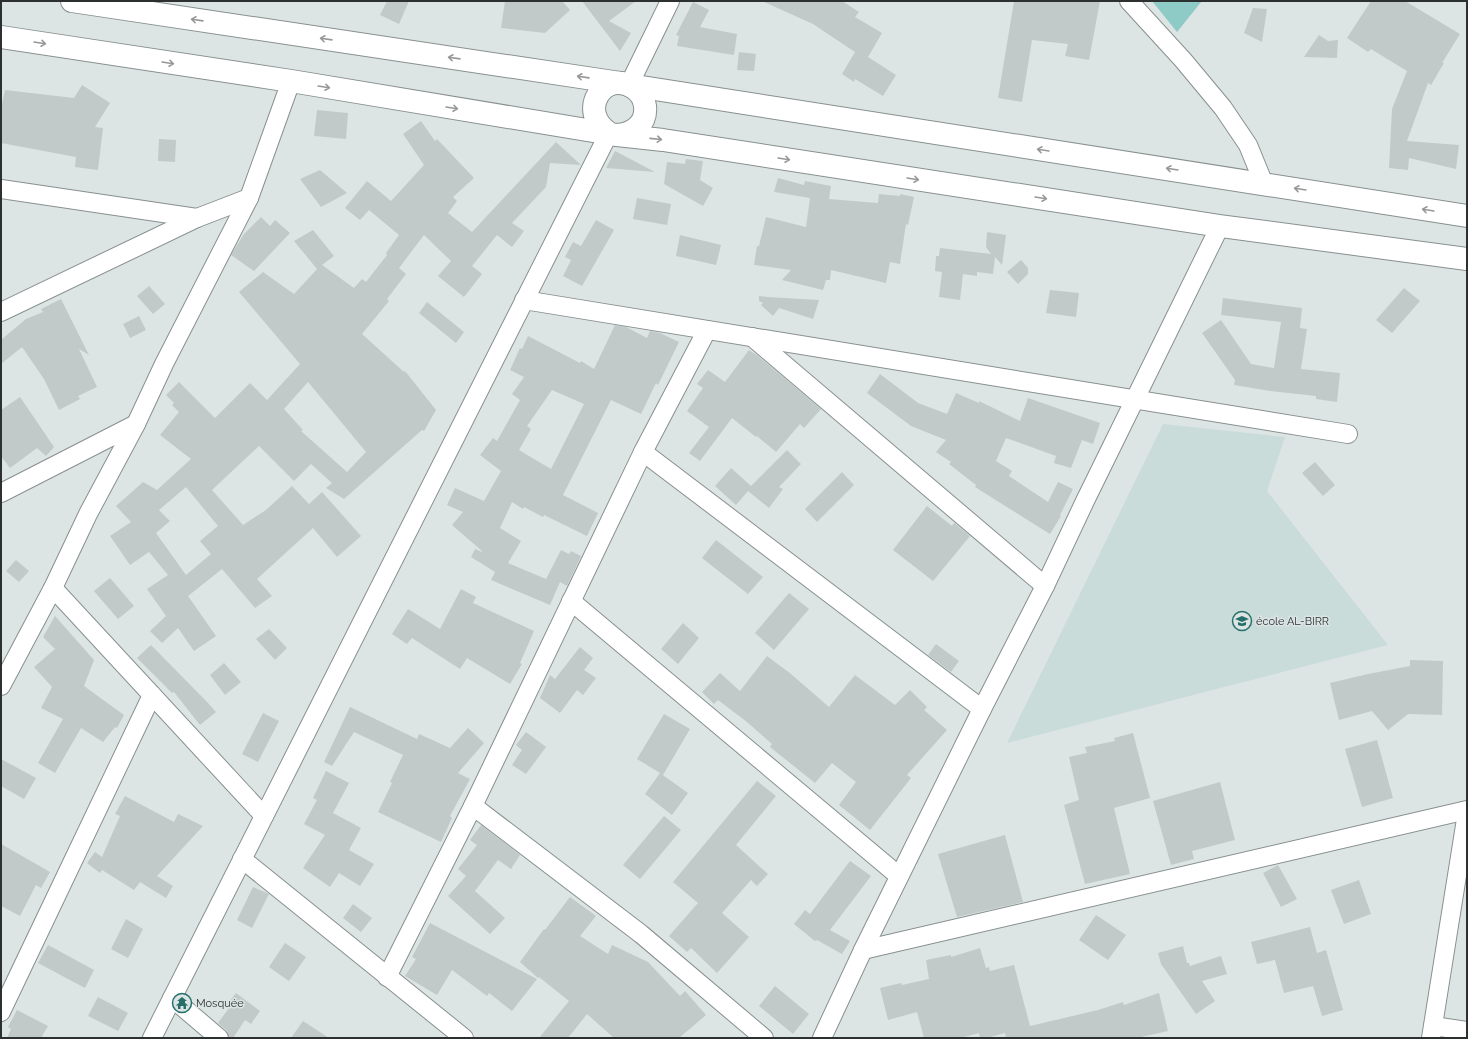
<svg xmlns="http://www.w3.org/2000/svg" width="1468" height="1039" viewBox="0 0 1468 1039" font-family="Raleway,sans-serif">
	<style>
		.built { fill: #cadcda }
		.green { fill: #8ecbc6 }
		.building { fill: #c1cac9; fill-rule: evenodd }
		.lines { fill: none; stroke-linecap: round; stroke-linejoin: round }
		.minor-casing { stroke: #88908f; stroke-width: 20 }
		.tertiary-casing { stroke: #88908f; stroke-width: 24 }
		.minor { stroke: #fff; stroke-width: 18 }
		.tertiary { stroke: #fff; stroke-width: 22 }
		.oneway { stroke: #969898 }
		.labels { text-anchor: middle; stroke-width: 3; stroke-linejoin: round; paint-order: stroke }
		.poi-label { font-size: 11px; fill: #2d3030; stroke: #dce5e4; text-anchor: start }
	</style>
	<rect width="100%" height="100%" fill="#dce5e4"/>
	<!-- built -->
	<polygon class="built" points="1163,424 1285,437 1267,491 1388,645 1007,743"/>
	<!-- green -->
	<polygon class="green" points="1152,1 1202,1 1177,32"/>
	<!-- building -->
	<g class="building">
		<polygon points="387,1 409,1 399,24 380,15"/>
		<polygon points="505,1 562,1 570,10 545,33 501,28"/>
		<polygon points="582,1 636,1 609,21 631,33 620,51"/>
		<polygon points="762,1 842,1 859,12 855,17 882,33 868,57 896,75 883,96 855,79 854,82 842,74 855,52 813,24"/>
		<polygon points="1014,1 1100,1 1089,60 1065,56 1068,44 1032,40 1022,102 998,98"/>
		<polygon points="1371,1 1405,1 1460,34 1442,63 1444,63 1431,85 1428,83 1407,141 1459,145 1456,169 1409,158 1408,170 1389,168 1392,109 1407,71 1371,49 1368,52 1347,38"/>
		<polygon points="693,2 709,10 700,27 737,34 734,55 677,46 679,36 676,35"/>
		<polygon points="1253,8 1267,9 1262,42 1244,33"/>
		<polygon points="1319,35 1328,41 1338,40 1337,58 1304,57"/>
		<polygon points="739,52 756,54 754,71 737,70"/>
		<polygon points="82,85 110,103 95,127 103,128 98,170 75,167 76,157 1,143 1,109 5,90 74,98"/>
		<polygon points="317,110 348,113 346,139 314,136"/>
		<path d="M 421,121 L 435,141 L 437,139 L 474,178 L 453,197 L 457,201 L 448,213 L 472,232 L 556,142 L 581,165 L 550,163 L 546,187 L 512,223 L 524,231 L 512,247 L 497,235 L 472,266 L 482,274 L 464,297 L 438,276 L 451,261 L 424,235 L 399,268 L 406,274 L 387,299 L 389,301 L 362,334 L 404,372 L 405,371 L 436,410 L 424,431 L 422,430 L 344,499 L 326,488 L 332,483 L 311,464 L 294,481 L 259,446 L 212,490 L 243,525 L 266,510 L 292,486 L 309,504 L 322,492 L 361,536 L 337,557 L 313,528 L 257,579 L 272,596 L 255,608 L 222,569 L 188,596 L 216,636 L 194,651 L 178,628 L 162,643 L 150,631 L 166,616 L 147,589 L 168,575 L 149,552 L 130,565 L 110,536 L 131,522 L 116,506 L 143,482 L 157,490 L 191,459 L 160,435 L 179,412 L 172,405 L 174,403 L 166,395 L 179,382 L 215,418 L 250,383 L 267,400 L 300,364 L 239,292 L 263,272 L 294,294 L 318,268 L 317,269 L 294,241 L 313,230 L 334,256 L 322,265 L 354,288 L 362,279 L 366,282 L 387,255 L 386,253 L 399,235 L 369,210 L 360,220 L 345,208 L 367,181 L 391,201 L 424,165 L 403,134 ZM 308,382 L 366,452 L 347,472 L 301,431 L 303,430 L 284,409 ZM 186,487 L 218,526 L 200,541 L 211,554 L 186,575 L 156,533 L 170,521 L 159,510 Z"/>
		<polygon points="159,139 176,140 175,162 158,161"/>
		<polygon points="615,151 655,172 606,168"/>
		<polygon points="686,159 703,161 700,180 713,188 703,206 664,184 667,162 685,164"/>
		<polygon points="320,170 347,193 321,207 300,179"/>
		<polygon points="778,178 804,185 805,181 831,186 829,199 878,203 879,194 900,196 900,194 914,197 908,225 906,224 900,264 890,262 886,283 831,270 830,280 826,280 823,290 782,280 791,270 754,265 757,246 759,246 766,217 806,227 810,198 774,192"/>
		<polygon points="637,198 671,204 667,225 633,219"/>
		<polygon points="261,217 270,226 275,220 290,233 254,271 231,255 244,234"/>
		<polygon points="596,220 614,230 582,286 563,276 571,260 565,257 573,242 581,246"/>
		<polygon points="987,232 1006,235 1002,265 995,257 993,274 977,272 977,276 963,274 960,300 939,297 942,272 935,271 936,256 939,256 940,248 991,254 986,247"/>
		<polygon points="680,235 721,245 716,265 676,256"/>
		<polygon points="1021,260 1028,268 1028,274 1018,284 1007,272"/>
		<polygon points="149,286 165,304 153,314 137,296"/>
		<polygon points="1404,288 1420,301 1392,333 1376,320"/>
		<polygon points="1050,290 1079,293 1076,317 1046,313"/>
		<polygon points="759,296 768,297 819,300 813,319 779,308 773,316 761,305 763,303 759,301"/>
		<polygon points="1223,298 1302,308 1300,328 1307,329 1301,369 1340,373 1337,402 1316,399 1316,396 1270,391 1234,385 1235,380 1202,333 1221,320 1251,364 1274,368 1281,322 1221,315"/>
		<polygon points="61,299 89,355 79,349 97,387 78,396 80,399 59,410 44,379 22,347 1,364 1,340 26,319 43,312 41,309"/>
		<polygon points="427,302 464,332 456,343 419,313"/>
		<polygon points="139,316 146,330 130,338 123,324"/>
		<path d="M 615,325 L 626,327 L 647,338 L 650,331 L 660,333 L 679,342 L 658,385 L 656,383 L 641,414 L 611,400 L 563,495 L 598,513 L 587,536 L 544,515 L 543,517 L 524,507 L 523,509 L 512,502 L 500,528 L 521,541 L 508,563 L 546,579 L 561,550 L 569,554 L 571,551 L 581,556 L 567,586 L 560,582 L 550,605 L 491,580 L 495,572 L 471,557 L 475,549 L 482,552 L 482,551 L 452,525 L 463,512 L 447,505 L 455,488 L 484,501 L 501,471 L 480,455 L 493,438 L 497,441 L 520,400 L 512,394 L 524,377 L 510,370 L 520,348 L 522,349 L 528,336 L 580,363 L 581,361 L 594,369 ZM 552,390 L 584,404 L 551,469 L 519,450 L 531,429 L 527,426 Z"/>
		<polygon points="749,350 758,356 821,409 804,428 800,424 776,452 757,436 756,437 732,418 700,461 689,453 709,427 687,411 703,388 697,384 708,370 725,382"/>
		<polygon points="880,374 918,403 947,414 956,393 979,403 979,401 1020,421 1028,398 1100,423 1093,444 1082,440 1071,468 1054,463 1056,456 1006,438 996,461 1012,471 1009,476 1048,502 1058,482 1073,489 1060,515 1061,516 1050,534 975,487 976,485 949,464 951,462 936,452 946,440 911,426 867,393"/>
		<polygon points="20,397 54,447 46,456 37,448 10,468 1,456 1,410"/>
		<polygon points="787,450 801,464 779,487 783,489 769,508 748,491 736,505 715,486 731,468 751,486"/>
		<polygon points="1315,462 1335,485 1323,496 1302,473"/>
		<polygon points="842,472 854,485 817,522 805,509"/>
		<polygon points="927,506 952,526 954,523 970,536 933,581 893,550"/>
		<polygon points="716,540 763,577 748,594 702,558"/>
		<polygon points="16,560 29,571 19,582 6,571"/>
		<polygon points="110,578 134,606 118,619 94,591"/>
		<polygon points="461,589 476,597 473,603 534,631 520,663 522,664 510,684 467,658 460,669 412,638 407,644 392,634 408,609 440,629"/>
		<polygon points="789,593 809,609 774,650 755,633"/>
		<polygon points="55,616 94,660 84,686 124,715 117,728 115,727 103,742 81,728 55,773 38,763 63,719 41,708 52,687 34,667 55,649 43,637"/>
		<polygon points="683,623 699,638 678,664 661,649"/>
		<polygon points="269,629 287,648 275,660 256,639"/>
		<polygon points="936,644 959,661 951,672 928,655"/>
		<polygon points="151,645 208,703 216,712 200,725 174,692 172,693 137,658"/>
		<polygon points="580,647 593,658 584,670 596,678 583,695 577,690 560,713 540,698 550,675 555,679"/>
		<polygon points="767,656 791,674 829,707 855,675 895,705 910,690 927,707 924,710 947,730 907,775 911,778 870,830 839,805 856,782 832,763 815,783 770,747 772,744 747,722 718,700 714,704 702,692 720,673 740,691"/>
		<polygon points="1410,660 1443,661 1442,715 1408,714 1388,730 1372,711 1339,720 1330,683 1368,674 1410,666"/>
		<polygon points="224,663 241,682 225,695 210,675"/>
		<polygon points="350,707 417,739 419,734 450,748 468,728 484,743 458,773 470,779 450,816 452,818 441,842 378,812 392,783 390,782 403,755 354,732 332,766 324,762"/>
		<polygon points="263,713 279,721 258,762 242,754"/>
		<polygon points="664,714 690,729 663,775 660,773 688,793 672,815 645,794 660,773 637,759"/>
		<polygon points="526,732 546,747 526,774 512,765 522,750 516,745"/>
		<polygon points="1133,733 1150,798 1114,808 1130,874 1085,884 1064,805 1079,800 1069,757 1087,753 1085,747 1115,741 1114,738"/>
		<polygon points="1377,740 1393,798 1362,807 1345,749"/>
		<polygon points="1,759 36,778 24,799 1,786"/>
		<polygon points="326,771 349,783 333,813 361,828 349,850 374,864 360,886 339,873 330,887 303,868 325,835 304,824 317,800 313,798"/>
		<polygon points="757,781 776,796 736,845 768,874 757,886 751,880 722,913 749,937 717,973 691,948 687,952 669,936 698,903 673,882"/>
		<polygon points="1220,782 1235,840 1192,851 1194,859 1171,865 1153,801"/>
		<polygon points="125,796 174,822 178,814 203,826 157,876 173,886 166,898 140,882 134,890 102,870 100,873 87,863 95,852 102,857 120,816 115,814"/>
		<polygon points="664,816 681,830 640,879 623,865"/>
		<polygon points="481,825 520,855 511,869 498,860 475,891 505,918 490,934 448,896 466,876 458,869 477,845 470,840"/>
		<polygon points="1005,835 1023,902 957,917 938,854"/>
		<polygon points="1,844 50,872 41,888 36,885 20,916 1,906"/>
		<polygon points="850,861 871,876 830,930 850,941 842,954 817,940 815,941 794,924 805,910 810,914"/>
		<polygon points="1278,865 1297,899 1281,907 1263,873"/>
		<polygon points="1359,880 1371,914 1344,924 1331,890"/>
		<polygon points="253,887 269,894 252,928 237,920"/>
		<polygon points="570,897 596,916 580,936 608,954 612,945 648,962 680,996 685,991 706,1015 679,1038 614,1038 587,1014 568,1038 539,1038 569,1001 539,977 538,978 520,962 544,929 545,930"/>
		<polygon points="353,904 372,918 361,932 343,918"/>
		<polygon points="1096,915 1126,935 1108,960 1079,940"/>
		<polygon points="126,919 143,929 128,958 111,949"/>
		<polygon points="430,923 537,979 512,1011 489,993 487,996 452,970 437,995 405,976 416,959 412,957"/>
		<polygon points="1310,927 1317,953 1326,950 1343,1010 1322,1016 1313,986 1284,993 1275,960 1257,964 1251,942"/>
		<polygon points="285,943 306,957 289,981 269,967"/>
		<polygon points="48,945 94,970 85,988 38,963"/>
		<polygon points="1183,946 1187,963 1189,963 1190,966 1221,956 1227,974 1202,981 1215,1001 1196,1014 1161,964 1158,953"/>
		<polygon points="980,948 986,968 989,967 990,971 1014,965 1030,1026 1098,1010 1123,1002 1124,1005 1159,993 1168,1031 1137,1038 1006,1038 1005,1033 987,1038 980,1038 979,1033 960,1038 924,1038 917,1012 888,1020 880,988 901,983 902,985 929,979 926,960 951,955 951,957"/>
		<polygon points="775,986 809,1014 793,1034 759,1006"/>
		<polygon points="236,993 260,1011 251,1024 245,1020 233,1038 229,1038 226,1030 218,1023 229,1008 226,1006"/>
		<polygon points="98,997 128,1013 118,1031 88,1016"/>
		<polygon points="17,1010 48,1026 41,1038 7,1038 11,1029 8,1027"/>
		<polygon points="303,1021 329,1038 291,1038"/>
	</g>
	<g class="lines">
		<!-- minor casing -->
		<g class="minor-casing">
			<g id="minor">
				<polyline points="1129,1 1183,60 1223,108 1248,145 1264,184"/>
				<polyline points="629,85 670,1"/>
				<polyline points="1,189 197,218"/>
				<polyline points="524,300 1348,434"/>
				<polyline points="1,312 197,218 249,198"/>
				<polyline points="752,337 1045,586"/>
				<polyline points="643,452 982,709"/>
				<polyline points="1,493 136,424"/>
				<polyline points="53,588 264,816"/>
				<polyline points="571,601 899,876"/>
				<polyline points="1,686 53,588 88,514 136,424 164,364 249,198 291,81"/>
				<polyline points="473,806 641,934 764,1038"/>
				<polyline points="242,859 464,1038"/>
				<polyline points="863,950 1467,810"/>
				<polyline points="387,977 473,806 643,452 707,330"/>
				<polyline points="172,998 219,1038"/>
				<polyline points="1,1012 152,695"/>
				<polyline points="1433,1026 1467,1031"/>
				<polyline points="152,1038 609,133"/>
				<polyline points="822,1038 863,950 982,709 1045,586 1085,501 1220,226"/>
				<polyline points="1431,1038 1467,813"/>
			</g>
		</g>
		<!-- tertiary casing -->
		<g class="tertiary-casing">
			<g id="tertiary">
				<polyline points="72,1 620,83"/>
				<path d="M 1,37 L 291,81 L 617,135 C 633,134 647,124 645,106 C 644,99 640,92 634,88 C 604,68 576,112 609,133"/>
				<polyline points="629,85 1467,216"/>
				<polyline points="617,135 663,140 1220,226 1467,259"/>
			</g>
		</g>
		<!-- minor -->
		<use href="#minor" class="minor"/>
		<!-- tertiary -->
		<use href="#tertiary" class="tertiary"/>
	</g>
	<!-- one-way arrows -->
	<defs><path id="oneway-shaft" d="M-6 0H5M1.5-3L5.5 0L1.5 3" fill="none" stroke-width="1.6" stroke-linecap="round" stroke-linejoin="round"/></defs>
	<g class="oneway">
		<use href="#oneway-shaft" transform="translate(197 20) rotate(-172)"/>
		<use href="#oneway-shaft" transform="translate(326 39) rotate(-172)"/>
		<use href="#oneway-shaft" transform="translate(40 43) rotate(9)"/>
		<use href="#oneway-shaft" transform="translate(454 58) rotate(-172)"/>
		<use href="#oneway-shaft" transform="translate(168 63) rotate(9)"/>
		<use href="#oneway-shaft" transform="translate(583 77) rotate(-172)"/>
		<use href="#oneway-shaft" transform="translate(324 87) rotate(9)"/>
		<use href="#oneway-shaft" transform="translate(452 108) rotate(9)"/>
		<use href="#oneway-shaft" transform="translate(656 139) rotate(6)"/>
		<use href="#oneway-shaft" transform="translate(1043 150) rotate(-171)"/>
		<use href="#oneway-shaft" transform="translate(784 159) rotate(9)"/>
		<use href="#oneway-shaft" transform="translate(1172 169) rotate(-171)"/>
		<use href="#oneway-shaft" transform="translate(913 179) rotate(9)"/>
		<use href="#oneway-shaft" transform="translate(1300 189) rotate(-171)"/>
		<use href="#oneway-shaft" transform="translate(1041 198) rotate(9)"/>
		<use href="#oneway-shaft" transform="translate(1428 210) rotate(-171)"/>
	</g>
	<!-- icons -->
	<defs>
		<g id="school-ring" transform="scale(1)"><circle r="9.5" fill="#dce5e4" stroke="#26706c" stroke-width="1.5"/><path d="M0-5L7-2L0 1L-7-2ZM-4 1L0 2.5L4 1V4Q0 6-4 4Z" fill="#26706c"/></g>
		<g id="temple-ring" transform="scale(1)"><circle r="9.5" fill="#dce5e4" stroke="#26706c" stroke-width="1.5"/><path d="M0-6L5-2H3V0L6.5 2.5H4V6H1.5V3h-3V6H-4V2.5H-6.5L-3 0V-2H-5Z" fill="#26706c"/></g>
	</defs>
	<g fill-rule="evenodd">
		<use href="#school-ring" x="1242" y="621"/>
		<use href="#temple-ring" x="182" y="1003"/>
	</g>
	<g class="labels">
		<!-- poi labels -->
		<g class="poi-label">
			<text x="1256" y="625">école AL-BIRR</text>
			<text x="196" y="1007">Mosquée</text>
		</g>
	</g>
	<!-- border -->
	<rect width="1468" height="1039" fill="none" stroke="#2d3030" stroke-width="4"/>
</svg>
